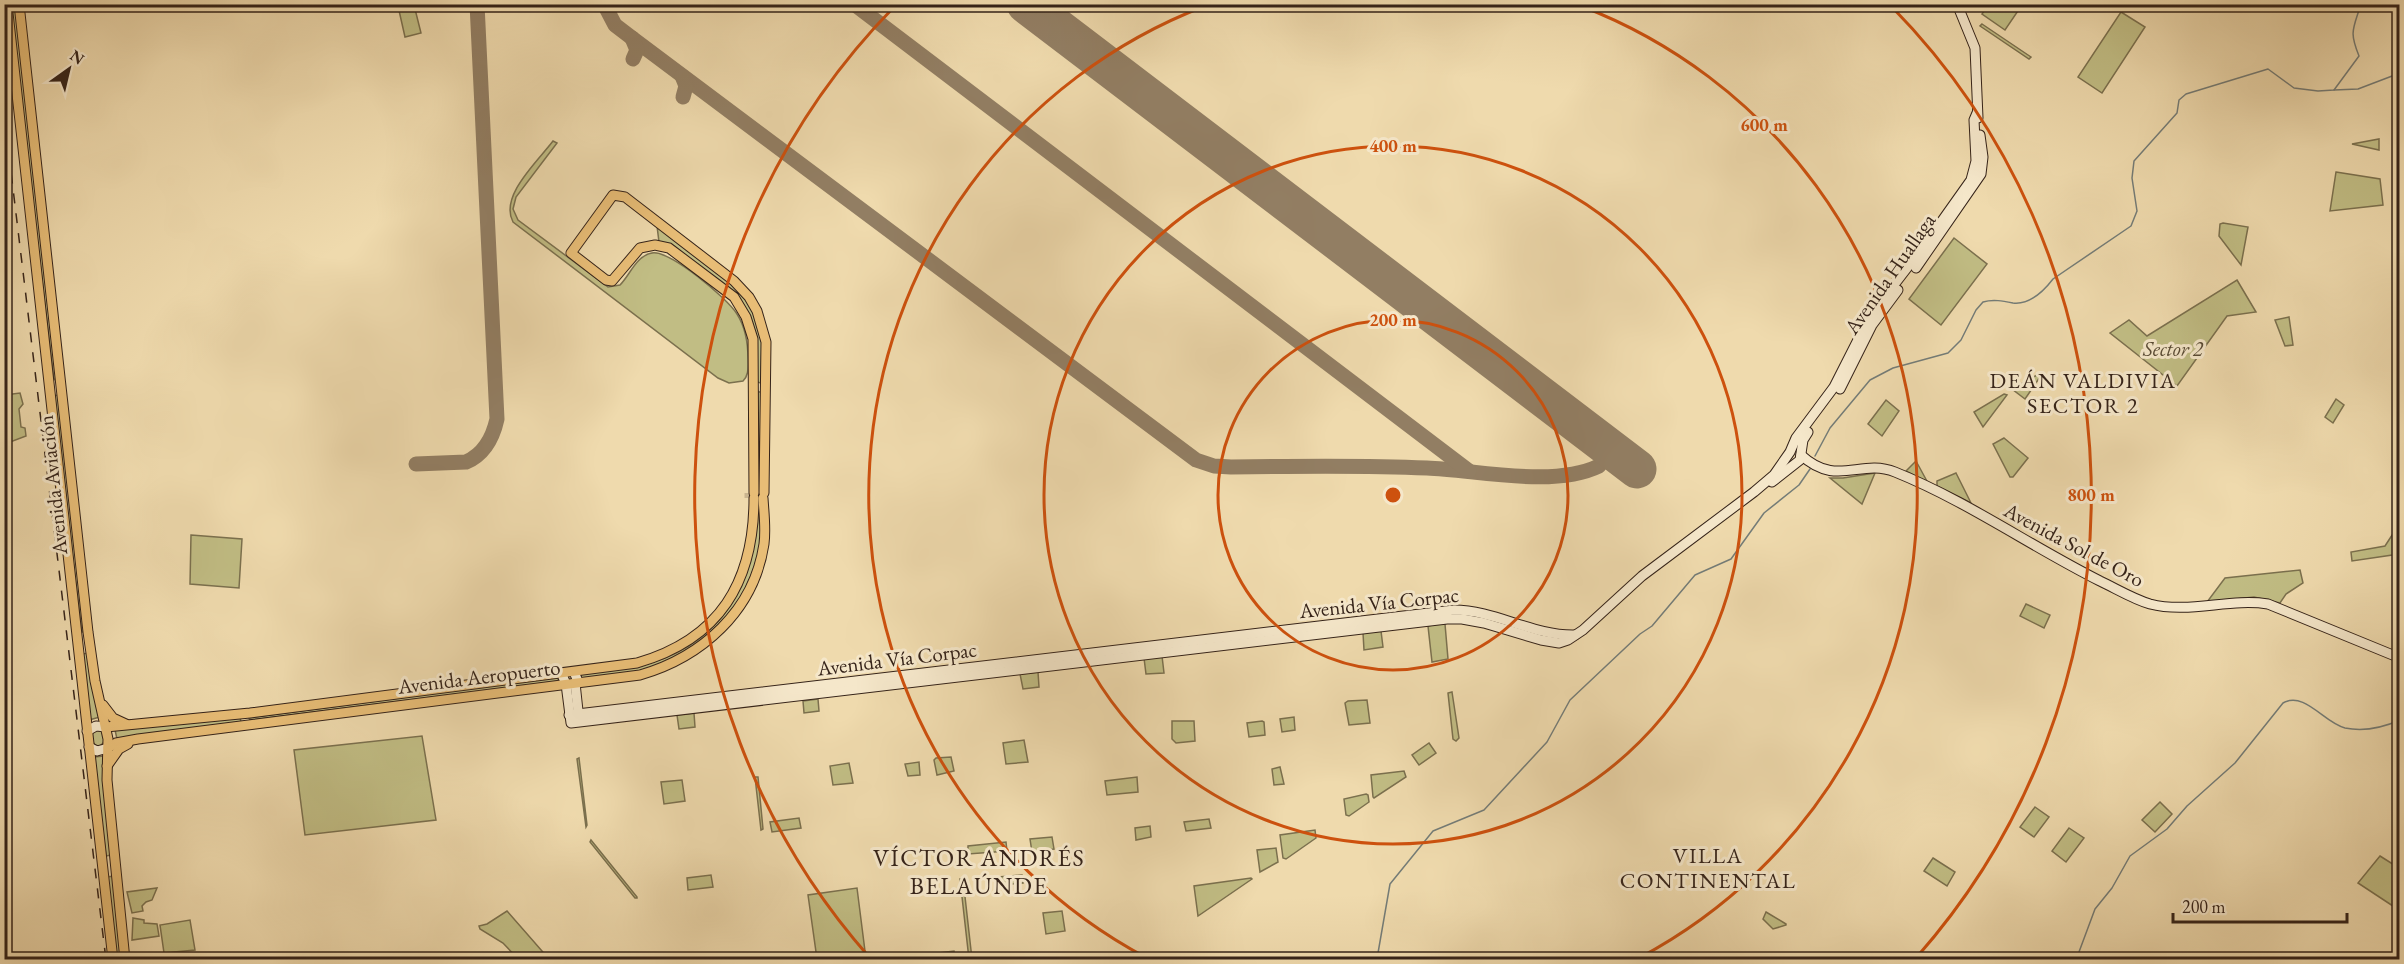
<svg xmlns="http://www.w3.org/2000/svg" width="2404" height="964" viewBox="0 0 2404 964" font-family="'EB Garamond',serif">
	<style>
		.green { fill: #c1bd84; stroke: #7b704e; stroke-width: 1.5 }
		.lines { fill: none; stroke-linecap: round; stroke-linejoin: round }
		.stream { stroke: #747c77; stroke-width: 1.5 }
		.taxiway { stroke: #927e63; stroke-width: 15 }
		.runway { stroke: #927e63; stroke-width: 39 }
		.primary-tunnel { stroke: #cab58f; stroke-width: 9; stroke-dasharray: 9 4.5; stroke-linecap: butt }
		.secondary-casing { stroke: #352319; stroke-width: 11 }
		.primary-casing { stroke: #352319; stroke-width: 11 }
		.secondary { stroke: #f5e7ca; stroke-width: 9 }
		.primary { stroke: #e8bd76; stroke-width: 9 }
		.rail { stroke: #352319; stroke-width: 1.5; stroke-dasharray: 10 10; stroke-linecap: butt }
		.ring { fill: none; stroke: #cd510e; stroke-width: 3 }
		.labels { text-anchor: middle; stroke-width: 6; stroke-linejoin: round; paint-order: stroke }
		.street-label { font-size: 21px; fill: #352319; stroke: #f5e7ca }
		.park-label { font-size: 21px; font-style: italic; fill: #584a34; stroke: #f5e7ca }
		.neighbourhood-label { font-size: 22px; letter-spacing: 1.5px; fill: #352319; stroke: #f5e7ca }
		.quarter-label { font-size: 24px; letter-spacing: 1.5px; fill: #352319; stroke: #f5e7ca }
		.centre { fill: #cd510e; stroke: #f5e7ca; stroke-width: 3 }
		.ring-label { font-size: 18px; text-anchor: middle; font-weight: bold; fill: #cd510e; stroke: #f5e7ca; stroke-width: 6; stroke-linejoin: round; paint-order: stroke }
	</style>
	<rect width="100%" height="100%" fill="#efdaad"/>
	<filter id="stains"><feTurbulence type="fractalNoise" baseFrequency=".00333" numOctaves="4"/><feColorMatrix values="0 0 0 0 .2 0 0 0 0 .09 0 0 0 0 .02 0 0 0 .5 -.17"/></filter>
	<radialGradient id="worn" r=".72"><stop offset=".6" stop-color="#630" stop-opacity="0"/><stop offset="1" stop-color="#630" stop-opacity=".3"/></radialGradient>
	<!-- green -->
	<g class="green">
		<polygon points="9,5 16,5 56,378 54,380"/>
		<polygon points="404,5 414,5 421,33 405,37 398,6"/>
		<polygon points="1988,5 1988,4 2022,5 2005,30 1982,14"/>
		<polygon points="2121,12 2145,27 2102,93 2078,77"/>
		<polygon points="1982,24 2031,57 2029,59 1980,26"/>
		<polygon points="2379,139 2379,150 2352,144"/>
		<path d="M 553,141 L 557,143 L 516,197 L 513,209 L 518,220 L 608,287 L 620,285 C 630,275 636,256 652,253 C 670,250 727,298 737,314 C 746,328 748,343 748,359 C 748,368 749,375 743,381 L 729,383 L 718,378 L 513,222 C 499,196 538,161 553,141 Z"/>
		<polygon points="2336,172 2380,179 2383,205 2330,211"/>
		<polygon points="2223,223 2248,227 2241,265 2219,236 2220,224"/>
		<path d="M 657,226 L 734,285 L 752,308 L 762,338 L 761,383 L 757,382 C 755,351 756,321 738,296 L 659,242 Z"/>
		<polygon points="1954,238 1987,264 1941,325 1909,299"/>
		<polygon points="2237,280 2256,312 2227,316 2177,386 2110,333 2129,320 2147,336"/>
		<polygon points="2289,317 2293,345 2285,346 2275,320"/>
		<polygon points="2037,375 2040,377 2025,399 2012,389"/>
		<polygon points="758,391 761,393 762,491 755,490"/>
		<polygon points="20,393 23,404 19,409 21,427 25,428 26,436 5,444 5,395"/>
		<polygon points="2004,394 2007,395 1983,427 1974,412"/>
		<polygon points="59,395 86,632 82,632 52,396"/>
		<polygon points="2336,399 2344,405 2333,423 2325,417"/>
		<polygon points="1886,400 1899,411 1882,436 1868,424"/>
		<polygon points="2004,438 2028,458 2013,477 2010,477 1993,444"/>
		<polygon points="1916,461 1928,483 1906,471"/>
		<polygon points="1875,473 1862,504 1830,478 1843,478"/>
		<polygon points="1956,473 1971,503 1937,486 1937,481"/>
		<path d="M 756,498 L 761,498 C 762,516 763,536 758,554 C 742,618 692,663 627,673 C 613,675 595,680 581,678 L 581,674 C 604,671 628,670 650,663 C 728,640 758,575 756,498 Z"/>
		<polygon points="2398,526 2399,554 2352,561 2351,552 2385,546"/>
		<polygon points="191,535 242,539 239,588 190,584"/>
		<polygon points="2300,570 2303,583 2286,594 2280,603 2254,597 2207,602 2225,578"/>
		<polygon points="2026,604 2050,615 2044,628 2020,616"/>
		<polygon points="1442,623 1445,624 1448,659 1432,662 1428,626"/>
		<polygon points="1381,631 1383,647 1364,650 1363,633"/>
		<polygon points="88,653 100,717 89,720 82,654"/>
		<polygon points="1162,656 1164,673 1146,674 1144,658"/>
		<polygon points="1038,672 1039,687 1023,689 1020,674"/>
		<polygon points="557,677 559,681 250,720 249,718"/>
		<polygon points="1452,692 1459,738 1456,741 1453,739 1448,693"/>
		<polygon points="818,699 819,711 804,713 803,701"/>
		<polygon points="1367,700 1370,723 1349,725 1345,703 1348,701"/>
		<polygon points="694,713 695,727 679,729 677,715"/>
		<polygon points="240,717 241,722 117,739 115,730"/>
		<polygon points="1294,717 1295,730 1282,732 1280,719"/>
		<polygon points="1172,721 1194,721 1195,741 1176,743 1172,739"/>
		<polygon points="1262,721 1264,722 1265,735 1249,737 1247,723"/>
		<polygon points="100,729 103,732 104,742 100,746 96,746 92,741 92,731"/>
		<polygon points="422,736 436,820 305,835 294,750"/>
		<polygon points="1024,740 1028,762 1006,764 1003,743"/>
		<polygon points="1429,743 1436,753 1419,765 1412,755"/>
		<polygon points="104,756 111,855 106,856 94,757"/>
		<polygon points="951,757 954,771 937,775 934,760 936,758"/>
		<polygon points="579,758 587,825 586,827 577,759"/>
		<polygon points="919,762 920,775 908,776 905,764"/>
		<polygon points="849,763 853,783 833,785 830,766"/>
		<polygon points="1280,767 1284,784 1274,785 1272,769"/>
		<polygon points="1404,771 1406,777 1374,798 1373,797 1371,775"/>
		<polygon points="755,777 758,777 763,829 761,830"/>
		<polygon points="1137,777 1138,792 1107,795 1105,781"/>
		<polygon points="682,780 685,801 664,804 661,782"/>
		<polygon points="1366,794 1368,795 1369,802 1349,816 1346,815 1344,799"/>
		<polygon points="2160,802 2172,814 2155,832 2142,820"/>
		<polygon points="2035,807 2049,817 2034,837 2020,827"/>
		<polygon points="799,818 801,828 772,832 770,822"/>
		<polygon points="1209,819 1211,828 1186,831 1184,822"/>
		<polygon points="1150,826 1151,837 1136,840 1135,828"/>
		<polygon points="2069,828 2084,838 2066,862 2052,851"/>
		<polygon points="1315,830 1316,838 1286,859 1283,858 1280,835"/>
		<polygon points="1052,837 1054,849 1032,852 1030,839"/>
		<polygon points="591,840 637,897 637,898 635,898 590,842"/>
		<polygon points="1006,842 1007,851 968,854 968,846"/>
		<polygon points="1276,848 1278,862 1260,872 1257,850"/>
		<polygon points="2380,856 2399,868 2399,910 2358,883"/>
		<polygon points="1933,858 1955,872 1947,886 1924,871"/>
		<polygon points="711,875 713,887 688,890 687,878"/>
		<polygon points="1022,875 1023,883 1000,885 999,877"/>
		<polygon points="114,876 122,954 116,955 107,877"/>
		<polygon points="1251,878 1252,879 1198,916 1194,886"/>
		<polygon points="960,879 963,879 972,959 969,959"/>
		<polygon points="157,888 152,900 146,902 142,906 143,911 132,913 127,892"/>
		<polygon points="857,888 866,959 817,959 808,895"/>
		<polygon points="507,911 549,959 518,959 503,943 480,929 479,926 487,924"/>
		<polygon points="1062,911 1065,931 1046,934 1043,913"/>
		<polygon points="1766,912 1786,924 1786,925 1773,929 1763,919"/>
		<polygon points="133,918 144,920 144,923 157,924 159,936 132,940"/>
		<polygon points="190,920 195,950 164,953 160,925"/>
		<polygon points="954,951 955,959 888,959"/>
	</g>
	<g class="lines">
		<!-- stream -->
		<g class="stream">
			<polyline points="2334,90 2358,89 2400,73"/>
			<path d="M 1815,456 L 1830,428 L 1870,380 L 1893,368 L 1948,353 L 1961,340 L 1976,310 L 1983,302 C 1993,299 2003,301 2013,303 C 2030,305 2043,292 2053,279 L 2131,226 L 2137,211 L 2132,178 L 2134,161 L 2177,113 L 2179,100 L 2186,94 L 2268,69 L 2294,88 L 2318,91 L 2334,90 L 2359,56 C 2349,31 2353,30 2361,4"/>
			<polyline points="1384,960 1378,953 1390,884 1433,831 1484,810 1547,742 1570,700 1640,634 1652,626 1695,575 1731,559 1764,513 1799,485 1810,469"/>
			<path d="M 2076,960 L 2095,909 L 2112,888 L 2130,856 L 2167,829 L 2187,806 L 2235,763 L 2283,703 C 2305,691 2324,723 2345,728 C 2365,732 2382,728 2400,720"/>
		</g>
		<!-- taxiway -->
		<g class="taxiway">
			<path d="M 604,4 L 615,25 L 632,38 L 1196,460 L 1214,466 L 1231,467 C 1296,466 1362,465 1427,468 C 1477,470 1554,488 1599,466 L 1605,455 L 1600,441"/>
			<polyline points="854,4 1469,471"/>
			<polyline points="632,38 637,50 633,59"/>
			<polyline points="682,76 686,86 683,97"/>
			<path d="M 416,464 L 466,462 C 485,454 493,437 497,419 L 477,4"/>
		</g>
		<!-- runway -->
		<polyline class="runway" points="1026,4 1637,469"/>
		<!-- primary-tunnel -->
		<polyline class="primary-tunnel" points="749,498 749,493"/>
		<!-- secondary casing -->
		<g class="secondary-casing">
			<g id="secondary">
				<polyline points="1957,4 1975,48 1978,118"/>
				<polyline points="1916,268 1981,174 1983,157 1980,135"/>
				<polyline points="1840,389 1872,325 1898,290"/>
				<path d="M 1801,455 C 1837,488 1860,458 1895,472 C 1967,501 2032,547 2100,581 C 2117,589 2133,599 2150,604 C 2189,614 2229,598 2268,604 L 2400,658"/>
				<polyline points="1772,482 1800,460 1803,440 1808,432"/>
				<polyline points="574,672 577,679 575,683 579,720"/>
				<polyline points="564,673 563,677 566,684 571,723 1447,619 1462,619 1484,623 1541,640 1559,643 1568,640 1583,630 1642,576 1754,492 1774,475 1790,452 1796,438 1834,387 1870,316 1927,242 1971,180 1976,161 1974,120 1977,113"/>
				<path d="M 569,715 L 1454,610 C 1495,610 1533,636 1575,635"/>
				<polyline points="87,731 96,726 106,727"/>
				<polyline points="89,747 97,751 108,748"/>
			</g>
		</g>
		<!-- primary casing -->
		<g class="primary-casing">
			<g id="primary">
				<polyline points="7,4 113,960"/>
				<polyline points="19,4 88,632 95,681 108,739 107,780 125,960"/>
				<polyline points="754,493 753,339 746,317 734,297 669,248 655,245 640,248 612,281 606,280 571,253 613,195 625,197 734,281 749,297 757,311 766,342 764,493"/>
				<polyline points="103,705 113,718 126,724"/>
				<path d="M 106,727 L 250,713 L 637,663 C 720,639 754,582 754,498"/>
				<path d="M 108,748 L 116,743 L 138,739 L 640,675 C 702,657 754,611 764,544 C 766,529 764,514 763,498"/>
				<polyline points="107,766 119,749 128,744"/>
			</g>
		</g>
		<!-- secondary -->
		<use href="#secondary" class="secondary"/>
		<!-- primary -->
		<use href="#primary" class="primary"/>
		<!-- rail -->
		<polyline class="rail" points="4,114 106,960"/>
	</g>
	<!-- distance rings -->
	<g class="ring">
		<circle cx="1393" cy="495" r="175"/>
		<circle cx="1393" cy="495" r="349"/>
		<path d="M1147 958A524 524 0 0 1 1205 6M1581 6A524 524 0 0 1 1639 958"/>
		<path d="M870 958A698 698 0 0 1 895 6M1891 6A698 698 0 0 1 1916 958"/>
	</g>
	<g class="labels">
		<!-- street labels -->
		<g class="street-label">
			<text transform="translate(1890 274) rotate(-55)" y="7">Avenida Huallaga</text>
			<text transform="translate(53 485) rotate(-96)" y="7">Avenida Aviación</text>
			<text transform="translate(2074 545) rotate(28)" y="7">Avenida Sol de Oro</text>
			<text transform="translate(1379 603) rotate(-6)" y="7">Avenida Vía Corpac</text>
			<text transform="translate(897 659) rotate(-7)" y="7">Avenida Vía Corpac</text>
			<text transform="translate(479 677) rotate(-7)" y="7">Avenida Aeropuerto</text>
		</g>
		<!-- park labels -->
		<g class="park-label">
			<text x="2173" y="356">Sector 2</text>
		</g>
		<!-- neighbourhood labels -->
		<g class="neighbourhood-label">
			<text x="2083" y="388">DEÁN VALDIVIA<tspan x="2083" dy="25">SECTOR 2</tspan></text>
			<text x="1708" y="863">VILLA<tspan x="1708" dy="25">CONTINENTAL</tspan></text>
		</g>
		<!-- quarter labels -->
		<g class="quarter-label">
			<text x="979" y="866">VÍCTOR ANDRÉS<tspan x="979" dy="28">BELAÚNDE</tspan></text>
		</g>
	</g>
	<circle cx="1393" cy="495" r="9" class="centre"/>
	<g class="ring-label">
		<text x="1764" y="131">600 m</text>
		<text x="1393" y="152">400 m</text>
		<text x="1393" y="326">200 m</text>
		<text x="2091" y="501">800 m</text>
	</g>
	<!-- margin -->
	<rect width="2404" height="964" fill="none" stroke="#efdaad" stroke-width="24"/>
	<rect x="6" y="6" width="2392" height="952" fill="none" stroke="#352319" stroke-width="3"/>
	<rect x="12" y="12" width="2380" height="940" fill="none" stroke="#352319" stroke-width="1.5"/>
	<!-- north arrow -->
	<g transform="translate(69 69) rotate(34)" stroke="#f5e7ca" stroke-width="4.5" paint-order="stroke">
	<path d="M0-4.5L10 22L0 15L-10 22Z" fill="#352319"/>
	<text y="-9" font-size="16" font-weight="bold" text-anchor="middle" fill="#352319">N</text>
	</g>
	<!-- scale -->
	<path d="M2173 913v9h174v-9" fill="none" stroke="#352319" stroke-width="3"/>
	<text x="2182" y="913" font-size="18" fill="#352319" stroke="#f5e7ca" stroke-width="4.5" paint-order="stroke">200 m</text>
	<rect width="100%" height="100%" filter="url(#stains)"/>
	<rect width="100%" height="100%" fill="url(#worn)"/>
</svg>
